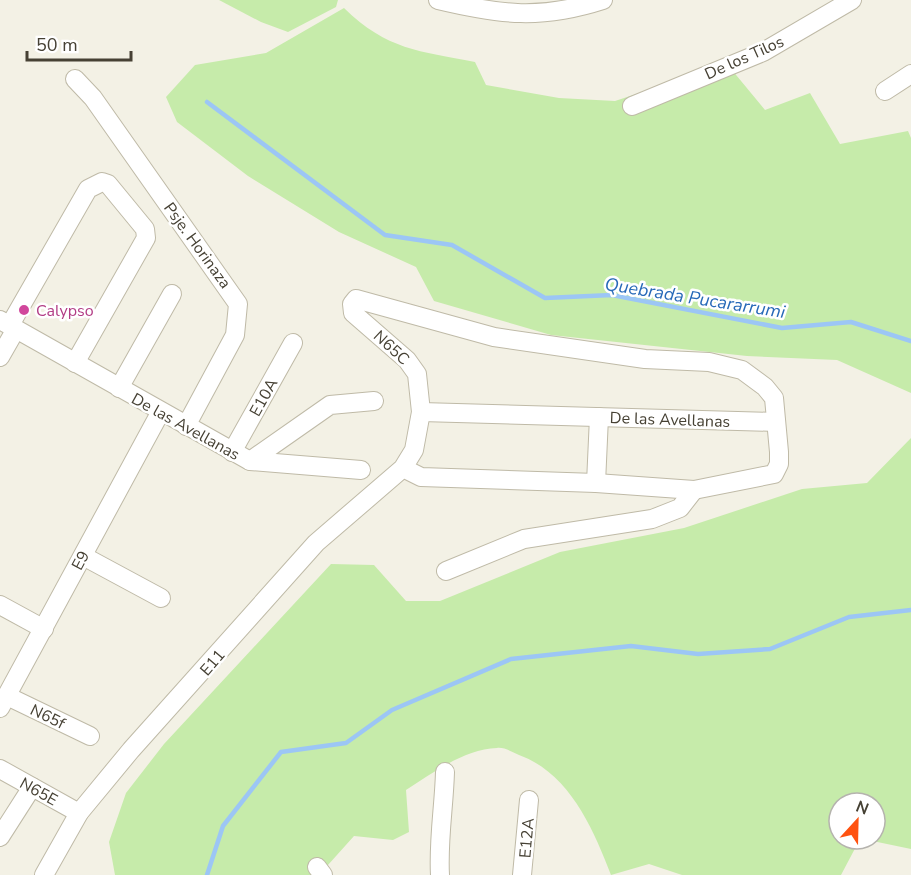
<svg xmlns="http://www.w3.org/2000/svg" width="911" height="875" viewBox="0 0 911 875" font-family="'Nunito Sans',sans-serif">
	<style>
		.green { fill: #c6ebaa }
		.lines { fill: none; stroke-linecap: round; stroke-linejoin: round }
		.stream { stroke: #9cc6f5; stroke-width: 4.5 }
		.minor-casing { stroke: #bfbaa7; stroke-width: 20 }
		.minor { stroke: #fff; stroke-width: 18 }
		.hotel-dot { fill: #d1479c; stroke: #fff; stroke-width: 2 }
		.labels { text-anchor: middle; stroke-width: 5; stroke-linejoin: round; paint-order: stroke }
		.street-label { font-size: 16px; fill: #464134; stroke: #fff }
		.hotel-label { font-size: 16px; fill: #b23c85; stroke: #fff; text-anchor: start }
		.water-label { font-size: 18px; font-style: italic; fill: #2769b8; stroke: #fff }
	</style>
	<rect width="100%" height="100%" fill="#f3f1e5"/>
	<!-- green -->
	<g class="green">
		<polygon points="219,0 338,0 336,7 288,32 261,22"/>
		<path d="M 344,8 C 387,50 419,51 475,62 L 486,85 L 559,98 L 615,101 L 727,64 L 765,110 L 810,93 L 840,144 L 908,131 L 911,138 L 911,393 L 837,360 L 747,356 L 551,335 L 434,301 L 416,267 L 339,232 L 248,176 L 177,122 L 166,97 L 195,65 L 266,53 Z"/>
		<path d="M 911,438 L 911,849 L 863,839 L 875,839 L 875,803 L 839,803 L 839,839 L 860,839 L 841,875 L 682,875 L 649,864 L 611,875 C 593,828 569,773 519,755 C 512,752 504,747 497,748 C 464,749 433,773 406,790 L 409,832 L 393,840 L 354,836 L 319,875 L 115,875 L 109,842 L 126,793 L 164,744 L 331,564 L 374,565 L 406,601 L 440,601 L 560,552 L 684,528 L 802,489 L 867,483 Z"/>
	</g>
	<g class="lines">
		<!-- stream -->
		<g class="stream">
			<polyline points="207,102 385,235 452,245 545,298 612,295 782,328 851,322 911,341"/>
			<polyline points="207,875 223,826 281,752 346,743 392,710 511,659 631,646 698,654 770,649 849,617 911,610"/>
		</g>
		<!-- minor casing -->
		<g class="minor-casing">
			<g id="minor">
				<path d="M 438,0 C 501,15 541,20 603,0"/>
				<polyline points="75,79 93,98 238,304 235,335 186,426"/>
				<polyline points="885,91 911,74"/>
				<polyline points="632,106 763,52 852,0"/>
				<polyline points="0,320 250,461 361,470"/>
				<polyline points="10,325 88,189 102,182 108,184 145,229 146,238 75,363"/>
				<polyline points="0,357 16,329"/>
				<polyline points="119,388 172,294"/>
				<polyline points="421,412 776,422"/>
				<polyline points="232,452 293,343"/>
				<polyline points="250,461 330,405 374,401"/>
				<polyline points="596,483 599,417"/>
				<polyline points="83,556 161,598"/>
				<polyline points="446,571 524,539 652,519 680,508 694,490"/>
				<polyline points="0,605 44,629"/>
				<polyline points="7,696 90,736"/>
				<polyline points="0,708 160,413"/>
				<polyline points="0,769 79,813"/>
				<polyline points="0,837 32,787"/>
				<polyline points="317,867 323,875"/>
				<polyline points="44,875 79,813 131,750 316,543 403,468 414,450 421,412 417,374 407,360 353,313 352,304 356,299 494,337 645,359 709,362 742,370 765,387 774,398 779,452 779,464 774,474 694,490 596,483 421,477 403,468"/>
				<path d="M 440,875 C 438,840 444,807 445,772"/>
				<polyline points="522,875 529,800"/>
			</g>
		</g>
		<!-- minor -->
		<use href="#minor" class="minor"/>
	</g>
	<!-- markers -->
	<circle class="hotel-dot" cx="24" cy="310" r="6"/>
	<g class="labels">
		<!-- street labels -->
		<g class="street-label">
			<text transform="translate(744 57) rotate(-24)" y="6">De los Tilos</text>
			<text transform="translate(198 245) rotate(54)" y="6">Psje. Horinaza</text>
			<text transform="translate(392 347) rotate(43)" y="6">N65C</text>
			<text transform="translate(263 397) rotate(-61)" y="6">E10A</text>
			<text transform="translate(670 419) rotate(2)" y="6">De las Avellanas</text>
			<text transform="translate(186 426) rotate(29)" y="6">De las Avellanas</text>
			<text transform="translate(80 560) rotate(-62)" y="6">E9</text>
			<text transform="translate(212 662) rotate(-49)" y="6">E11</text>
			<text transform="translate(48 716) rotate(26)" y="6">N65f</text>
			<text transform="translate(39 791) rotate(29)" y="6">N65E</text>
			<text transform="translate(526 838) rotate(-85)" y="6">E12A</text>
		</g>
		<!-- hotel labels -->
		<g class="hotel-label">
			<text x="36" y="316">Calypso</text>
		</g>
		<!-- water labels -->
		<g class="water-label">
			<text transform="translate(695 298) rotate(9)" y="6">Quebrada Pucararrumi</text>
		</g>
	</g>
	<!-- north arrow -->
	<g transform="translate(857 821) rotate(22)"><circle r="28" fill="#ffffff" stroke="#b5b3ae" stroke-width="1.5"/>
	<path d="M0-4.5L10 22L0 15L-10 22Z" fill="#ff5210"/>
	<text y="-9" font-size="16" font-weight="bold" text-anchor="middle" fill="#464134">N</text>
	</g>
	<!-- scale -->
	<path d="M27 51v9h104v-9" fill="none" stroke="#464134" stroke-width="3"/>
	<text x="36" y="51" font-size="18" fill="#464134" stroke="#ffffff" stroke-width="4.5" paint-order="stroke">50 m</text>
</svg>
